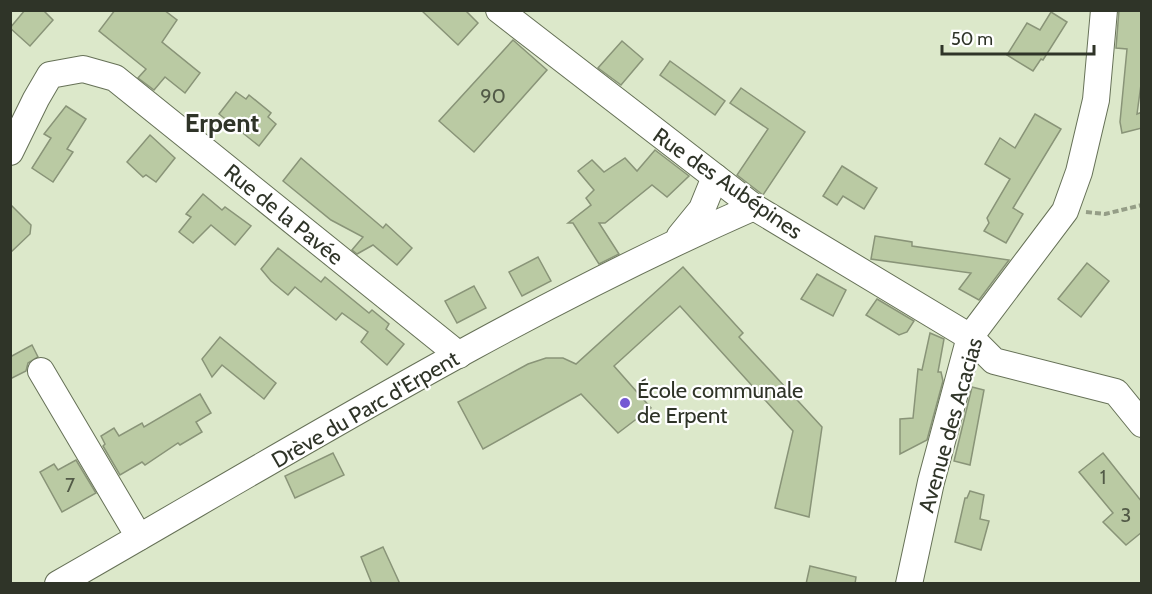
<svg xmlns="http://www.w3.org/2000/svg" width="1152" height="594" viewBox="0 0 1152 594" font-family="Cabin,sans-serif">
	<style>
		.building { fill: #bacaa3; stroke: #899478; stroke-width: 1.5 }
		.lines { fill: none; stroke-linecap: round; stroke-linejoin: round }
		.minor-casing { stroke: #667157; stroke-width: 28 }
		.path { stroke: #959e87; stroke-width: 4; stroke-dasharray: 6 3; stroke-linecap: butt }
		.minor { stroke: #fff; stroke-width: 26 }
		.poi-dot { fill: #7459d3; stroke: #fff; stroke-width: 2 }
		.labels { text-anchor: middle; stroke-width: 4.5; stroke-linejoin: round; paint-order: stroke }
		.number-label { font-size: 20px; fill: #525a47 }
		.street-label { font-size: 22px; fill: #2f3428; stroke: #fff }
		.poi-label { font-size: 22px; fill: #2f3428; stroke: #fff; text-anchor: start }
		.quarter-label { font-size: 26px; font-weight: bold; fill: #2f3428; stroke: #fff }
	</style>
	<rect width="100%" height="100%" fill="#dce8ca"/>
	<!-- building -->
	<g class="building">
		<polygon points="25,10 43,10 53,20 30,46 10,28"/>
		<polygon points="115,10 164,10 177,20 162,42 200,73 185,93 165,77 154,90 138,78 146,69 99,31"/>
		<polygon points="421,10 465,10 478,23 458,45"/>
		<polygon points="1119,10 1142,10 1142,77 1137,114 1142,112 1142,128 1122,133 1120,122 1127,49 1116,48"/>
		<polygon points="1051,12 1067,22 1043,60 1041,59 1033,71 1007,55 1027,23 1040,30"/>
		<polygon points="513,40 547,70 474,152 439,121"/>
		<polygon points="622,41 643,59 621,85 598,68"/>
		<polygon points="670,61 725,101 715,115 660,75"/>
		<polygon points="741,88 805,132 763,195 737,175 768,129 730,103"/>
		<polygon points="236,92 246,99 249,95 271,113 268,117 276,124 259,146 219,114"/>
		<polygon points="66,106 86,119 67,149 73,152 53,182 32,168 51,138 44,134"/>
		<polygon points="1035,114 1061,129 1013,208 1023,214 1006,243 984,231 989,223 987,218 1010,179 985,164 1000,138 1015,148"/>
		<polygon points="150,135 175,158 156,182 146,175 143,177 127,162"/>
		<polygon points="655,150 689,176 667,197 652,185 605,223 599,223 619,254 599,264 573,223 568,223 591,205 586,198 594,190 578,171 592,160 604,172 625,158 637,171"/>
		<polygon points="301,158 383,228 386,224 412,248 397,265 373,245 357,254 352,250 363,237 331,220 283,181"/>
		<polygon points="842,166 877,188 864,209 843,196 837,205 823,196"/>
		<polygon points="203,194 222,210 225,207 251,226 235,245 211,225 193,243 179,232 191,217 186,214"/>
		<polygon points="10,204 31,225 30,234 10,253"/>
		<polygon points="875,236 912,242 912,246 1009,260 979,300 959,289 971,273 871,259"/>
		<polygon points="278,248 321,282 325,277 369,313 372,310 389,324 386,329 404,344 387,365 361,342 368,332 342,313 336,320 295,287 288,295 271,281 261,269"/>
		<polygon points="538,257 551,281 522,296 509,272"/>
		<polygon points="1087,263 1109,281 1081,317 1058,299"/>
		<polygon points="683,267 743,333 739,337 822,427 809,517 775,508 793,431 680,306 614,366 651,408 618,433 581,394 483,449 458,402 528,364 546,358 563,358 576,364"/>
		<polygon points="817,274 846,290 833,316 801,299"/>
		<polygon points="474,286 486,308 457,323 445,301"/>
		<polygon points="877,299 914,321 907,332 899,335 866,315"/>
		<polygon points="930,333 944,339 938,372 941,372 943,381 927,440 900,454 900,419 913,418 918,369 922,370"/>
		<polygon points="220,337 276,383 264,399 222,365 212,377 202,359"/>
		<polygon points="32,345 38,357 28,363 26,371 10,379 10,357"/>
		<polygon points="972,387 984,390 970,465 954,461"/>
		<polygon points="200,394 211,413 196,422 202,432 180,445 178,443 145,465 142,462 120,475 103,446 105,444 101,436 114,428 119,436 142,423 144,427"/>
		<polygon points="333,453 344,475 295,498 285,476"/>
		<polygon points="1103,453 1142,502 1142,532 1126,545 1103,522 1113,513 1079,472"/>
		<polygon points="76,460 96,493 62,512 40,472 54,464 58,470"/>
		<polygon points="970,491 984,495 980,519 989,521 981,550 955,542 965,498 967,498"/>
		<polygon points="383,547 400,584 372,584 361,557"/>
		<polygon points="810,566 856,577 855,584 806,584"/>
	</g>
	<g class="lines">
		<!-- minor casing -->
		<g class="minor-casing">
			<g id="minor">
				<polyline points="499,10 754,207 970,337 994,361 1116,392 1142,424"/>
				<polyline points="10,152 36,99 50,75 83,69 115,78 459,355"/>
				<polyline points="680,236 702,209 715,177"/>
				<polyline points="41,371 139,537"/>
				<path d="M 58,584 C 287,453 513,313 754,207"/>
				<polyline points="909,584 931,482 970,337 1065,211 1079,172 1096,100 1104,10"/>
			</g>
		</g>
		<!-- path -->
		<polyline class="path" points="1086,212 1105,214 1142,205"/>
		<!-- minor -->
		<use href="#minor" class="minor"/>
	</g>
	<!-- markers -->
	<circle class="poi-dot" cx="625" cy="403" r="6"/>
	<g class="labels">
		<!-- number labels -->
		<g class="number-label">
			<text x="493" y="103">90</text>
			<text x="1103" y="484">1</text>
			<text x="70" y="492">7</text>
			<text x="1126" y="522">3</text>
		</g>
		<!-- street labels -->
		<g class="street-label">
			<text transform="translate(728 183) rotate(35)" y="8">Rue des Aubépines</text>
			<text transform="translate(284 214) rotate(39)" y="8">Rue de la Pavée</text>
			<text transform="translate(365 409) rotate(-30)" y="8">Drève du Parc d'Erpent</text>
			<text transform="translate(950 425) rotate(-74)" y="8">Avenue des Acacias</text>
		</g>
		<!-- poi labels -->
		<g class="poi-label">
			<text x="637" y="398">École communale<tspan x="637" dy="25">de Erpent</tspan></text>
		</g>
		<!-- quarter labels -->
		<g class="quarter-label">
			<text x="222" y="132">Erpent</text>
		</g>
	</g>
	<!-- border -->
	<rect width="1152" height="594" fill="none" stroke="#2f3428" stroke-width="24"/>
	<!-- scale -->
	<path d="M942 45v9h152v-9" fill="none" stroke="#2f3428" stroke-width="3"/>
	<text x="951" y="45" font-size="18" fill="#2f3428" stroke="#ffffff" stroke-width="4.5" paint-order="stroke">50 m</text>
</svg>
